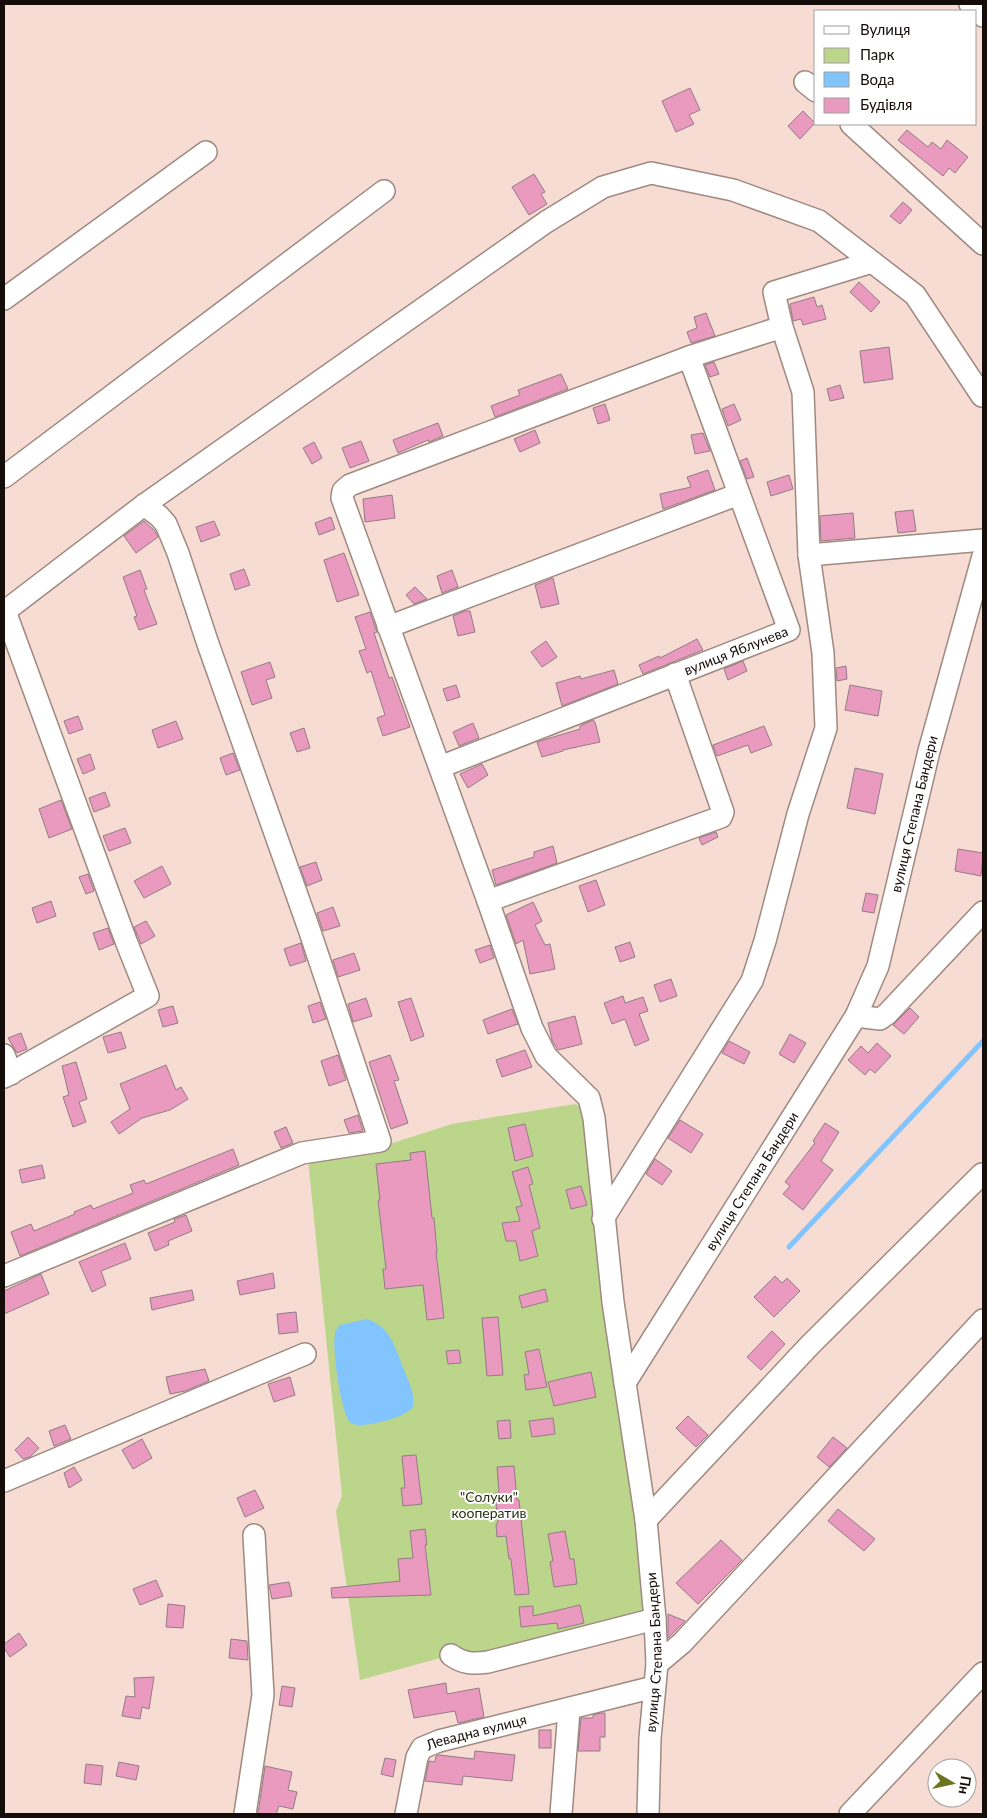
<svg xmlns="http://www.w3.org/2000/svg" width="987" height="1818" viewBox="0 0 987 1818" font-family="Lato,sans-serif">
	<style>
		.green { fill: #bbd68a }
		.water { fill: #82c5fe }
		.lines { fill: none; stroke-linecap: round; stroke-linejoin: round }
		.stream { stroke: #82c5fe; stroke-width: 5 }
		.building { fill: #ea9abf; stroke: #937c86 }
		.minor-casing { stroke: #a08980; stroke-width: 24 }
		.minor { stroke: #fff; stroke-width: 21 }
		.labels { text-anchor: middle; stroke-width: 4; stroke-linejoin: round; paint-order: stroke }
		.street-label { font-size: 14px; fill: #150d0a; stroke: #fff }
		.park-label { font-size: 14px; fill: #273111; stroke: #fff }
	</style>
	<rect width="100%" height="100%" fill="#f6dcd3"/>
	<!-- green -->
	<polygon class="green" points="575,1104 583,1108 647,1611 478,1659 451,1655 360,1680 336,1511 342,1496 308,1159 377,1148 452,1124"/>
	<!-- water -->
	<path class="water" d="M 367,1319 C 389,1326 395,1346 402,1365 C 406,1376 416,1394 413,1406 C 410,1417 360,1430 351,1423 C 341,1415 332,1349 335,1335 C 335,1330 337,1328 340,1325 Z"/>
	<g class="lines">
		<!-- stream -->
		<polyline class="stream" points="789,1247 983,1041"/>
	</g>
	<!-- building -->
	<g class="building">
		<polygon points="690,88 700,110 689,115 694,124 676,132 662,101"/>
		<polygon points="803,111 815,123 800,139 788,126"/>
		<polygon points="907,130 928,147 932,142 941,149 947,140 968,157 955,173 949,168 943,176 898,140"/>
		<polygon points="534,174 545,192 541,194 547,204 529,215 512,187"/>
		<polygon points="903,202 912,210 900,224 890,216"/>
		<polygon points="859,282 880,302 871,312 850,292"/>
		<polygon points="814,297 817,307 822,305 826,319 803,325 801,319 793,321 790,304"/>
		<polygon points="706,313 715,336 691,343 687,332 697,328 694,317"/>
		<polygon points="889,347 893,379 864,383 860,351"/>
		<polygon points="714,362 719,374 710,377 705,365"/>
		<polygon points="561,374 568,389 495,417 491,406 520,395 518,390"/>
		<polygon points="840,385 844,398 830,401 827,389"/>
		<polygon points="605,404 610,420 598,424 593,408"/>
		<polygon points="734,404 741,420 728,426 722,409"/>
		<polygon points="438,423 443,436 429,442 428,440 398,453 393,440"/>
		<polygon points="535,430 540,443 520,452 514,439"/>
		<polygon points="703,433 710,451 695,454 691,435"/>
		<polygon points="361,441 369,461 350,468 342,448"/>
		<polygon points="314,442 322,458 312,464 303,448"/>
		<polygon points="747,458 754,477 747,479 740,461"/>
		<polygon points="708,470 715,490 663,509 660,494 691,487 687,477"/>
		<polygon points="789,475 793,489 771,496 767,482"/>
		<polygon points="392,495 395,518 365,522 363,499"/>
		<polygon points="913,510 916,531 898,533 895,512"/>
		<polygon points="853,513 855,538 821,541 820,516"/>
		<polygon points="331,517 335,529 319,535 315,523"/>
		<polygon points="144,521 155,531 158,537 136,553 124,536"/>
		<polygon points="214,521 220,535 201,542 196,527"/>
		<polygon points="344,553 359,595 337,602 324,560"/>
		<polygon points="244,569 250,585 235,590 230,574"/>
		<polygon points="140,570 147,589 144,590 157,624 139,630 134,617 137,616 123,577"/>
		<polygon points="452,570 458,587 442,593 437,576"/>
		<polygon points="553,578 559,604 541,608 535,585"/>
		<polygon points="415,587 427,599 414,604 406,595"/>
		<polygon points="465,611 470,611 475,632 458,636 453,616"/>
		<polygon points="370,612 377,632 374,633 389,678 392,677 410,727 383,736 377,718 385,715 371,671 367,673 359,651 366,649 355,617"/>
		<polygon points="697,639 703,650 643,674 639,665 659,656 660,658"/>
		<polygon points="546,641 557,657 542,667 531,652"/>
		<polygon points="743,661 747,671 728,680 724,669"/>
		<polygon points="270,662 275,677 266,680 272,698 252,705 241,672"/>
		<polygon points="846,666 847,679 837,681 836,668"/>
		<polygon points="614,670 618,684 562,706 556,683 580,676 581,679"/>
		<polygon points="456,685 460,697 447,701 443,689"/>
		<polygon points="850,685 882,691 878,716 845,710"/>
		<polygon points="78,716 83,729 69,734 64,721"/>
		<polygon points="593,720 595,722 600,742 563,750 563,751 542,757 537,742 580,729 580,726"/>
		<polygon points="176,721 183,739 158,748 152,730"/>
		<polygon points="473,723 479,738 459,746 453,732"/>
		<polygon points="764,726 772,745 751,753 748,745 717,756 713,745"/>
		<polygon points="304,728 310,748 297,752 290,733"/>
		<polygon points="233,753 240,770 226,775 220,758"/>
		<polygon points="90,754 95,769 83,774 77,759"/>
		<polygon points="482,764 488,775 468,788 460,774"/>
		<polygon points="855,768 883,774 875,814 847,808"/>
		<polygon points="105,792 110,806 94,812 89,798"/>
		<polygon points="61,800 72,829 49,838 39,809"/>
		<polygon points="125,828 131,843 109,851 103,836"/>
		<polygon points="716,832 718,837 702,845 699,838"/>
		<polygon points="553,846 557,863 496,885 492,870 534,857 534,852"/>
		<polygon points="958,849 983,853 981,876 955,871"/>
		<polygon points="316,862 322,880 307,886 300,867"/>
		<polygon points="162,866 171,884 144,898 134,881"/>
		<polygon points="88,874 94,891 86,894 79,877"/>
		<polygon points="596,880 605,905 588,912 579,886"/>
		<polygon points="866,893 878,895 874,913 862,911"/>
		<polygon points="51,901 56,916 37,923 32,908"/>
		<polygon points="533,902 542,921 535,925 545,945 550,944 555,969 530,974 523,940 516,944 506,915"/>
		<polygon points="333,907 340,926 323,931 317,913"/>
		<polygon points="146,921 155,936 141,944 134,927"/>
		<polygon points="108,928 114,944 99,950 93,933"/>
		<polygon points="630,942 635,957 620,962 615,947"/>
		<polygon points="301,943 306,961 290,966 284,949"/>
		<polygon points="490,945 494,958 480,963 475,950"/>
		<polygon points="354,953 360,970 338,977 333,960"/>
		<polygon points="671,979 677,996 660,1002 654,985"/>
		<polygon points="623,996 625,1003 643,997 648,1011 639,1014 649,1040 635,1046 625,1019 612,1024 604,1003"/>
		<polygon points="366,998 372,1016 353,1022 348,1004"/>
		<polygon points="411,998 424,1036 411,1041 398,1002"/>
		<polygon points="320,1002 326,1019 313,1023 308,1006"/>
		<polygon points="173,1006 178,1023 163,1027 158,1010"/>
		<polygon points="910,1008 919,1017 904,1034 893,1025"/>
		<polygon points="512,1009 518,1024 488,1034 483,1020"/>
		<polygon points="575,1016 582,1044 558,1050 552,1040 548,1023"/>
		<polygon points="121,1032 126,1048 108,1053 103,1037"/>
		<polygon points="21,1033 27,1049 17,1053 8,1038"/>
		<polygon points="790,1034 806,1043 794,1063 779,1054"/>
		<polygon points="729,1041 750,1052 744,1064 722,1053"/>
		<polygon points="877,1043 891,1056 875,1073 870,1069 865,1075 848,1060 861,1046 868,1053"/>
		<polygon points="525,1050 532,1067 502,1077 496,1060"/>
		<polygon points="338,1055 346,1080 329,1086 321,1061"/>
		<polygon points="390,1055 399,1080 394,1081 408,1123 391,1129 369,1062"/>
		<polygon points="76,1062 87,1099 79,1102 86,1122 73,1127 63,1097 69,1095 62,1066"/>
		<polygon points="166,1065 176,1090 181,1087 188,1099 170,1110 142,1118 119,1134 111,1122 130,1109 120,1084"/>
		<polygon points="358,1115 363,1131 349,1133 344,1120"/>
		<polygon points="680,1120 703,1134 691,1153 668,1138"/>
		<polygon points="825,1123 839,1132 821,1161 833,1170 803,1210 783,1194 790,1186 785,1182 815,1143 813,1141"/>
		<polygon points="525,1124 533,1156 515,1161 508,1128"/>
		<polygon points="286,1127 293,1143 281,1148 274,1132"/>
		<polygon points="233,1149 239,1165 20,1256 11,1232 31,1224 34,1231 75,1214 74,1212 91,1205 93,1209 133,1193 130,1185 144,1180 146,1184"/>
		<polygon points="425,1151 432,1218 434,1218 437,1252 436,1252 444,1318 427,1320 423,1285 385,1289 383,1269 386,1269 378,1200 380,1200 376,1164 411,1160 410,1153"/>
		<polygon points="655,1159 672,1171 662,1185 646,1174"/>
		<polygon points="42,1165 45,1178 22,1183 19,1170"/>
		<polygon points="528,1167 533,1184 529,1185 540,1228 532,1231 538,1256 520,1261 516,1241 506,1241 502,1223 520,1221 516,1207 522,1206 512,1172"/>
		<polygon points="581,1186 587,1205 571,1209 566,1190"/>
		<polygon points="186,1215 192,1231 168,1241 169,1245 155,1251 148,1233 175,1222 174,1219"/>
		<polygon points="125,1243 131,1259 101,1271 106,1285 92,1292 79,1262"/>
		<polygon points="273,1273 275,1288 240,1295 237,1281"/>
		<polygon points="41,1274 49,1294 4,1314 4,1291"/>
		<polygon points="775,1276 782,1283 787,1278 800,1291 774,1317 754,1297"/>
		<polygon points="545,1289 548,1301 522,1308 519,1296"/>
		<polygon points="192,1290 194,1300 152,1310 150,1298"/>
		<polygon points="296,1312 298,1332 279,1334 277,1314"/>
		<polygon points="498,1317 503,1375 487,1376 482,1318"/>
		<polygon points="772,1331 785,1344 761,1370 747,1357"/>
		<polygon points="539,1349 547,1387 526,1390 524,1375 529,1374 525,1352"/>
		<polygon points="459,1350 461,1363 448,1364 446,1351"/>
		<polygon points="205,1369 209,1381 185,1391 170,1394 166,1377"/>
		<polygon points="591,1372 596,1397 554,1406 548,1382"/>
		<polygon points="290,1377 295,1395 274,1402 268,1384"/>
		<polygon points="688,1416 708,1435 696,1447 676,1428"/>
		<polygon points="553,1418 555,1434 532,1437 529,1421"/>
		<polygon points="510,1420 511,1438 499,1439 497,1421"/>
		<polygon points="65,1425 71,1439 54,1446 49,1431"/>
		<polygon points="28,1437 39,1448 30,1457 23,1459 15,1450"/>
		<polygon points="833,1437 847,1448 829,1467 817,1457"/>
		<polygon points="142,1439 152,1458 133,1469 122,1450"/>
		<polygon points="416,1455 422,1504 403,1506 401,1488 405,1488 402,1456"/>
		<polygon points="514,1466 517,1500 519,1500 529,1594 515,1595 511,1559 509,1559 506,1536 497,1537 496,1524 498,1523 495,1493 499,1493 497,1467"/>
		<polygon points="74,1467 82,1480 69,1488 64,1473"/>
		<polygon points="255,1490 264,1508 245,1517 237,1498"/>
		<polygon points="838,1509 875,1539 864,1551 828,1521"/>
		<polygon points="425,1529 427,1545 425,1545 431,1595 332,1598 331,1588 400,1581 398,1559 413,1558 410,1531"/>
		<polygon points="565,1531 570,1559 574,1559 577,1584 554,1587 550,1562 553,1561 548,1534"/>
		<polygon points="721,1540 742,1560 698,1604 676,1583"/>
		<polygon points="156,1580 163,1596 140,1605 133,1589"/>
		<polygon points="289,1582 292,1596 272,1599 269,1585"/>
		<polygon points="168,1604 185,1606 183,1628 166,1627"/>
		<polygon points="580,1605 584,1623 558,1629 557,1623 521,1627 519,1607 533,1606 533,1616"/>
		<polygon points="668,1614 685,1621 668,1638"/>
		<polygon points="19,1633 27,1645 10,1657 4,1648 4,1644"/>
		<polygon points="231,1639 247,1641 248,1660 229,1658"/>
		<polygon points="154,1677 149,1709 142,1707 140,1719 122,1716 126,1696 135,1697 134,1678"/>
		<polygon points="446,1683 447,1694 479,1688 484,1717 458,1723 455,1711 414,1718 408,1690"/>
		<polygon points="282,1686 295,1688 292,1707 279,1705"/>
		<polygon points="601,1713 605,1713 605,1737 600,1737 600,1751 578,1751 581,1718 593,1718 593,1715"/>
		<rect x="539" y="1730" width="12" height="18"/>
		<polygon points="475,1751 515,1755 512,1781 463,1776 462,1785 425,1781 429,1761 435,1762 436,1756 439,1755 474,1759"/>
		<polygon points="385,1758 396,1760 393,1777 381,1774"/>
		<polygon points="119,1762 139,1766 136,1780 116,1776"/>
		<polygon points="86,1764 103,1766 101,1785 84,1783"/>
		<polygon points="265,1766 292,1772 288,1790 297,1792 293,1809 279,1806 276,1814 258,1814"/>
	</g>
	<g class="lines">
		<!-- minor casing -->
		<g class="minor-casing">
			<g id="minor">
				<polyline points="970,4 983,16"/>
				<polyline points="805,82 816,91"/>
				<polyline points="851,124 983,244"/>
				<polyline points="4,299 206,152"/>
				<polyline points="4,477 384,191"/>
				<polyline points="809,555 983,540"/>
				<polyline points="4,612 144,505 546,222 603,187 651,173 733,190 819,221 915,295 982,396"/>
				<polyline points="388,627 739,494"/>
				<path id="s1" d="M 440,767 L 789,630 L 689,357"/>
				<polyline points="488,901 721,817 723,812 675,674"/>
				<polyline points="856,1016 880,1019 887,1014 983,912"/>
				<polyline points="4,1055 11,1074"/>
				<polyline points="4,1077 148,996 126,941 5,611"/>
				<polyline points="603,1219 752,981 765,941 798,814 826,728 823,653 809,555 803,392 782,327 774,292 872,262"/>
				<polyline points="4,1276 302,1153 380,1141 309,929 208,644 178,553 166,524 159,516 144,505"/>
				<polyline points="625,1383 613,1302 594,1118 589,1098 546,1056 532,1028 488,901 342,498 343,491 350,485 689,357 782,327"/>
				<polyline points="4,1481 305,1354"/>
				<polyline points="646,1520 810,1345 982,1174"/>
				<path d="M 451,1655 C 463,1664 474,1664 488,1662 L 655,1619"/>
				<polyline points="657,1664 682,1643 983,1320"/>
				<polyline points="245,1814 263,1695 254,1535"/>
				<path id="s2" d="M 406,1814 L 417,1757 L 422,1748 L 439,1741 L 654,1687"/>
				<polyline points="561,1814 569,1710"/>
				<path id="s3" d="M 648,1814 L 650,1738 L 657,1664 L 655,1619 L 646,1520 L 625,1383 L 856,1016 L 878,966 L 929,751 L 983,556"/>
				<polyline points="850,1814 983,1673"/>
			</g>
		</g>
		<!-- minor -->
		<use href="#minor" class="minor"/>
	</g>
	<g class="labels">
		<!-- street labels -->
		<g class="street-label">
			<text dy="5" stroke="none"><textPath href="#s1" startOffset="318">вулиця Яблунева</textPath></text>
			<text dy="5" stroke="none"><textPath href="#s3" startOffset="1078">вулиця Степана Бандери</textPath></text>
			<text dy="5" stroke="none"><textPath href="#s3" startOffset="672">вулиця Степана Бандери</textPath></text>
			<text dy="5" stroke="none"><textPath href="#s3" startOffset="162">вулиця Степана Бандери</textPath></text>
			<text dy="5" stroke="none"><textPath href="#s2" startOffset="125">Левадна вулиця</textPath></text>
		</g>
		<!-- park labels -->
		<g class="park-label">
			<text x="489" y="1502">"Солуки"<tspan x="489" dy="16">кооператив</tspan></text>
		</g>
	</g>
	<!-- border -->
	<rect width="987" height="1818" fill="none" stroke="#150d0a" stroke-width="10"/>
	<!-- legend -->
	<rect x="814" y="10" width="162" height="115" fill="#ffffff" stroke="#a19e9d"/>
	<rect x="824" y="26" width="25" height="8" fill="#ffffff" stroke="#a19e9d"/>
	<text x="860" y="35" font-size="15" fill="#150d0a">Вулиця</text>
	<rect x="824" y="48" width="25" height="15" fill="#bbd68a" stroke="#a19e9d"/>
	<text x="860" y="60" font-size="15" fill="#150d0a">Парк</text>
	<rect x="824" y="72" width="25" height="15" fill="#82c5fe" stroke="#a19e9d"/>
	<text x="860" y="85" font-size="15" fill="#150d0a">Вода</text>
	<rect x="824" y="98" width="25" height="15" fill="#ea9abf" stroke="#a19e9d"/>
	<text x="860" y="110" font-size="15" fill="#150d0a">Будівля</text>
	<!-- north arrow -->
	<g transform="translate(952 1783) rotate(99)"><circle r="24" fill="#ffffff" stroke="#a19e9d"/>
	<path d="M0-4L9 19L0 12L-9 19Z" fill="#6b751e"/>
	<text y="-8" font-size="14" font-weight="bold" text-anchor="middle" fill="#150d0a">Пн</text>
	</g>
</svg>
